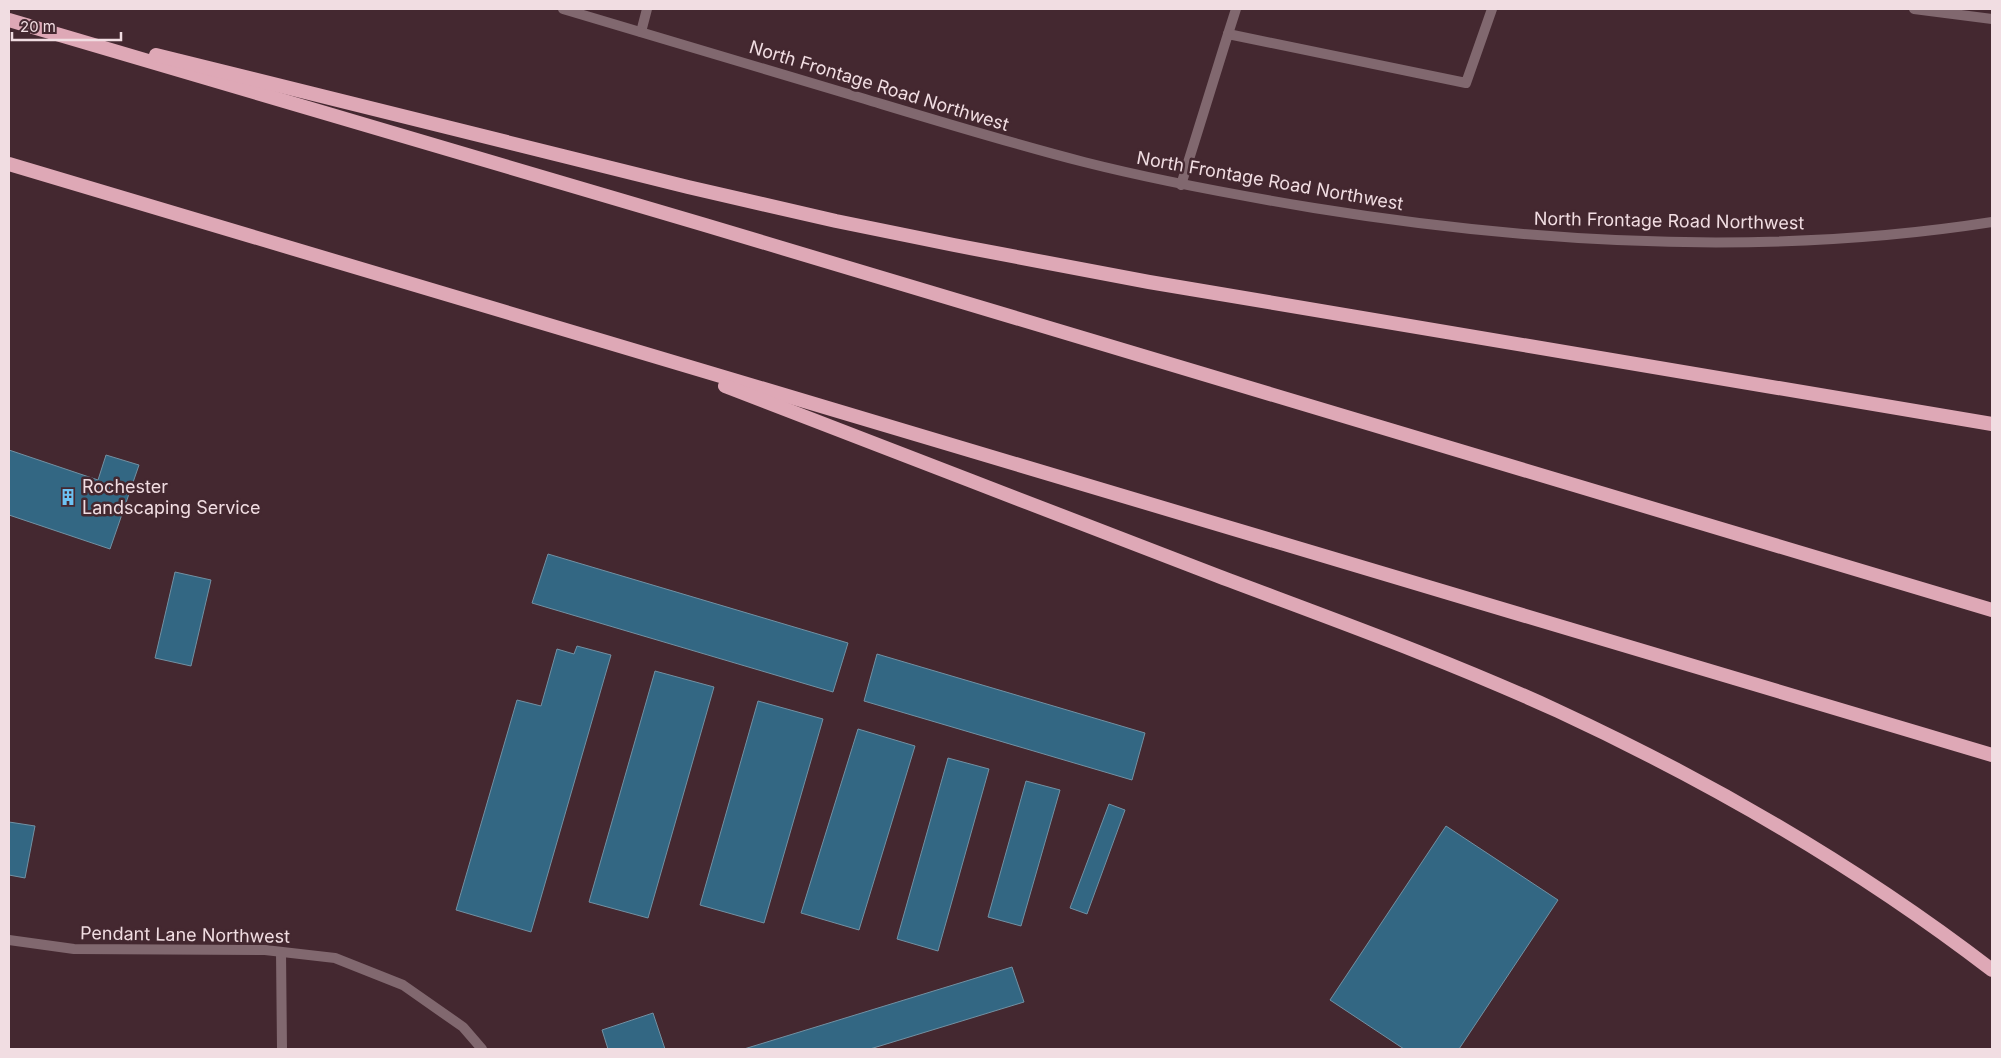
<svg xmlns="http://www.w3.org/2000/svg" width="2001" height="1058" viewBox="0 0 2001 1058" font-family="Inter,sans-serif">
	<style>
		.building { fill: #336783; stroke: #7291a3 }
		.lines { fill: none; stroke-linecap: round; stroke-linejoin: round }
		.service { stroke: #81686f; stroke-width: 10 }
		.minor { stroke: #81686f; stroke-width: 10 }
		.trunk { stroke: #dea8b6; stroke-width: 14 }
		.labels { text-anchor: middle; stroke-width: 5; stroke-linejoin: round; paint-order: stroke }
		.street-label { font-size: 18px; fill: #f1dde2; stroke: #442830 }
		.poi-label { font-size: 18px; fill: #f1dde2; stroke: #442830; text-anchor: start }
	</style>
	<rect width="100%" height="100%" fill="#442830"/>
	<!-- building -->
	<g class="building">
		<polygon points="9,450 98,480 106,455 139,465 110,549 9,515"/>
		<polygon points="548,554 848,643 833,692 532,603"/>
		<polygon points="175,572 211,580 191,666 155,658"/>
		<polygon points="577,646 611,655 531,932 456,910 517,700 541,706 557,649 574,654"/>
		<polygon points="877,654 1145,733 1132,780 864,701"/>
		<polygon points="655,671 714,687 648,918 589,902"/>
		<polygon points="758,701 823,719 764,923 700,905"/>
		<polygon points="858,729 915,746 859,930 801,913"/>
		<polygon points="948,758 989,769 938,951 897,939"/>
		<polygon points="1026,781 1060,790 1021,926 988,917"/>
		<polygon points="1109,804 1125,810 1087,914 1070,908"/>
		<polygon points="9,822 35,826 25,878 9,875"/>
		<polygon points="1446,826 1558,900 1459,1049 1404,1049 1330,1000"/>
		<polygon points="1012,967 1024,1002 870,1049 744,1049"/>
		<polygon points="653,1013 665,1049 608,1049 602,1030"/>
	</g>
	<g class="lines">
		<!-- service -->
		<g class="service">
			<polyline points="1914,9 1992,19"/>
			<polyline points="641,32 647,9"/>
			<polyline points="1228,34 1236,9"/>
			<polyline points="1181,185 1228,34 1466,83 1492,9"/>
			<polyline points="281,952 282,1049"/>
		</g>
		<!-- minor -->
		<g class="minor">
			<path d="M 563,9 C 664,39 765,69 865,99 C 938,121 1010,143 1084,162 C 1159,181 1236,195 1314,208 C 1537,244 1768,257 1992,222"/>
			<polyline points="9,940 74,949 265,950 335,958 403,985 463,1027 482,1049"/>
		</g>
		<!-- trunk -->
		<g class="trunk">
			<polyline points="9,20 705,225 1992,610"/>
			<polyline points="156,55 688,187 836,221 954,245 1149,282 1992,424"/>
			<polyline points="9,164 1992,755"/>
			<path d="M 725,386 C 889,449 1054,513 1218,576 C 1332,619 1447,660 1558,711 C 1711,782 1858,867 1992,970"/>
		</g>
	</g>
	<!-- icons -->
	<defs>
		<g id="building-bare" transform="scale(1.35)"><path d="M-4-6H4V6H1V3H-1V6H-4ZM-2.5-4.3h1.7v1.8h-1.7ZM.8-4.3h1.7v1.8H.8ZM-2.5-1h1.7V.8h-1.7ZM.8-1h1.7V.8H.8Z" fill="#6dc2f3" stroke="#442830" stroke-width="2.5" paint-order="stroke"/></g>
	</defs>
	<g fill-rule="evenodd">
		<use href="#building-bare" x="68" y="497"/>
	</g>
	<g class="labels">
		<!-- street labels -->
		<g class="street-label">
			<text transform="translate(879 86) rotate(17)" y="6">North Frontage Road Northwest</text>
			<text transform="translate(1270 181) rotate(10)" y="6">North Frontage Road Northwest</text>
			<text transform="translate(1669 221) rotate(1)" y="6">North Frontage Road Northwest</text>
			<text transform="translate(185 935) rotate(1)" y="6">Pendant Lane Northwest</text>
		</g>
		<!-- poi labels -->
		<g class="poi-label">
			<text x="82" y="493">Rochester<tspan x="82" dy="21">Landscaping Service</tspan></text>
		</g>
	</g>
	<!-- border -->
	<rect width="2001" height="1058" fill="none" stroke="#f1dde2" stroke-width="20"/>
	<!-- scale -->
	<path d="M12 32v8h109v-8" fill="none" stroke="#f1dde2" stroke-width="2.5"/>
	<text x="20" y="32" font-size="15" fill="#f1dde2" stroke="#442830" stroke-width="4" paint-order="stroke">20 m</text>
</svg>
